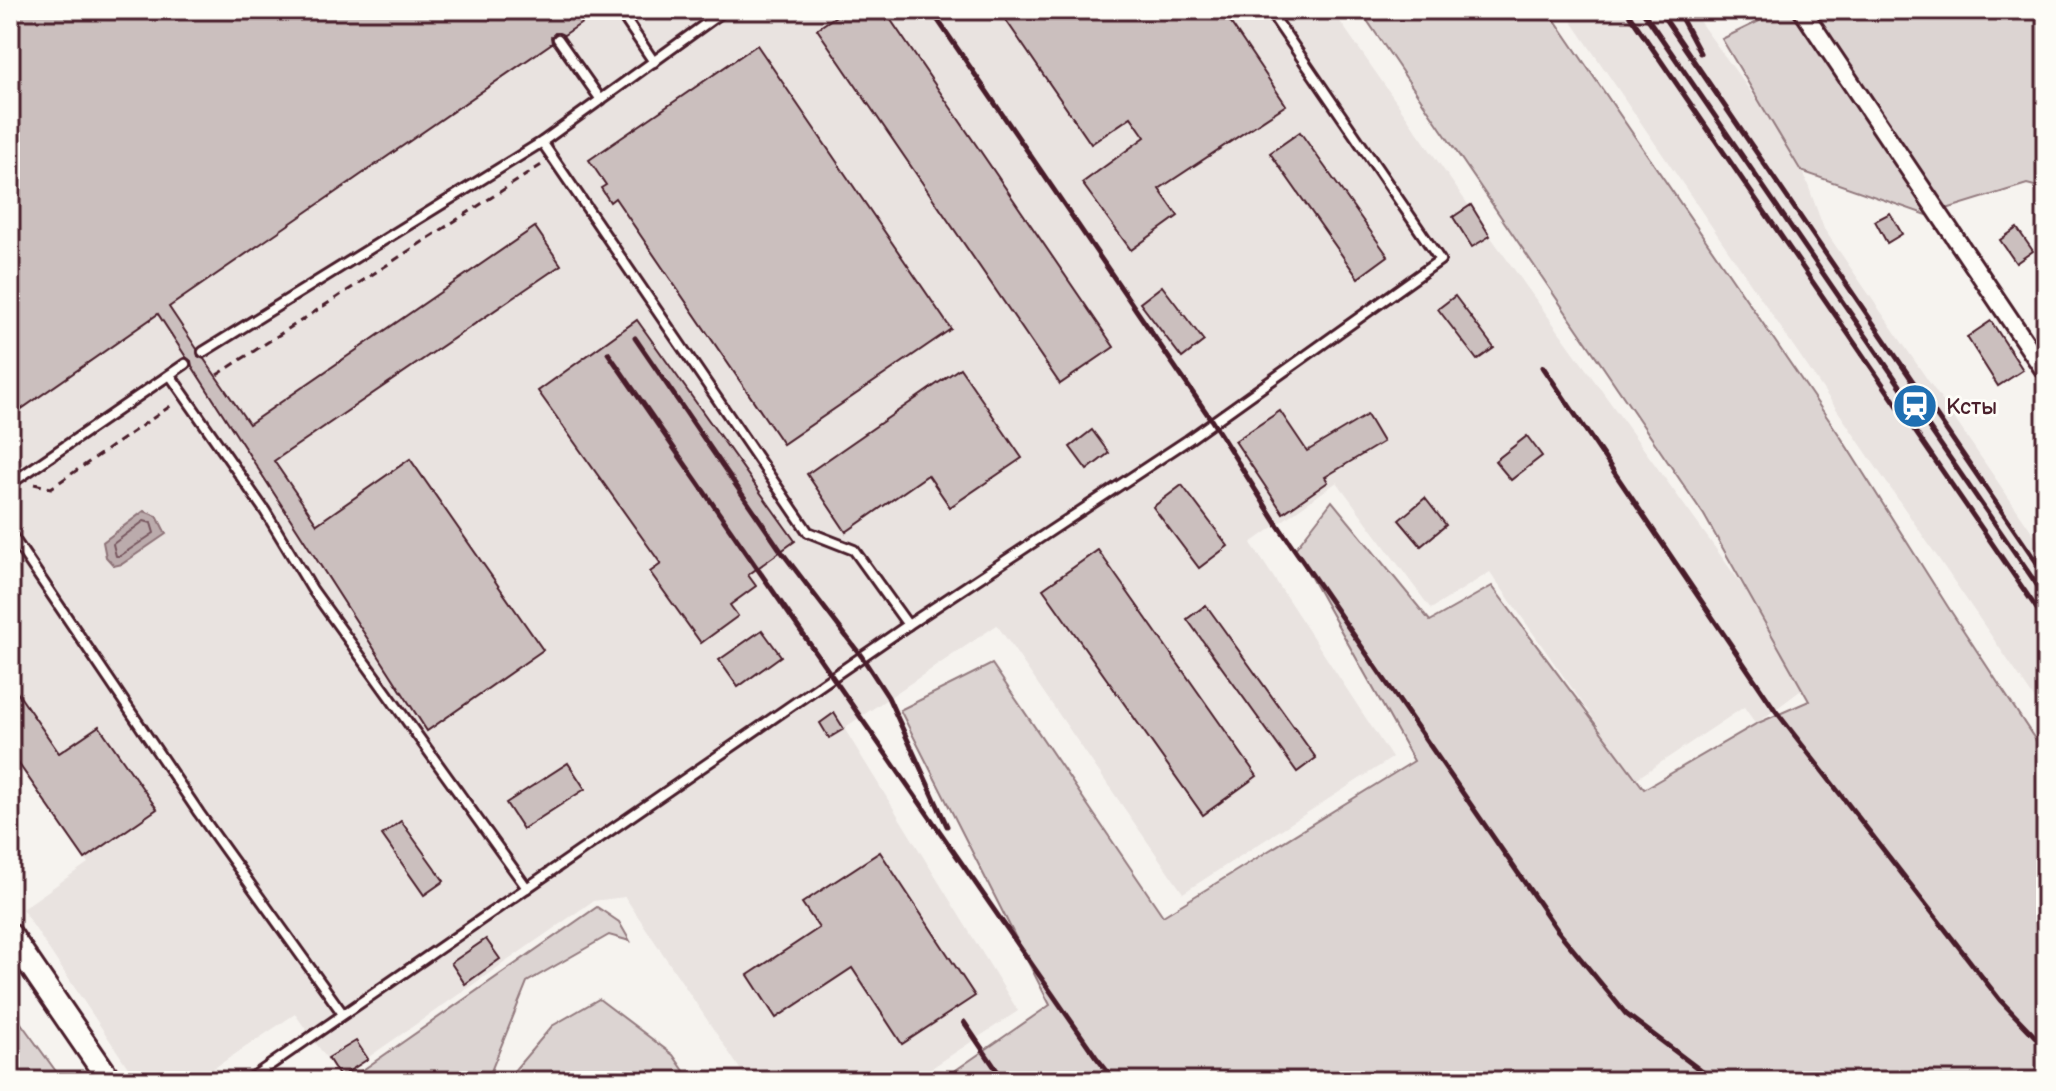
<svg xmlns="http://www.w3.org/2000/svg" width="2056" height="1091" viewBox="0 0 2056 1091" font-family="'Balsamiq Sans',sans-serif">
	<style>
		.built { fill: #e9e3e0 }
		.green { fill: #dcd4d2; stroke: #937a7e; stroke-width: 2 }
		.water { fill: #bbabac; stroke: #8e7378; stroke-width: 2 }
		.lines { fill: none; stroke-linecap: round; stroke-linejoin: round }
		.shore { stroke: #77575f; stroke-width: 2 }
		.building { fill: #cbbfbe; stroke: #4a1f2b; stroke-width: 2 }
		.lane-casing { stroke: #4a1f2b; stroke-width: 14 }
		.street-casing { stroke: #4a1f2b; stroke-width: 22 }
		.secondary-casing { stroke: #4a1f2b; stroke-width: 28 }
		.path { stroke: #4a1f2b; stroke-width: 3; stroke-dasharray: 8 6; stroke-linecap: butt }
		.lane { stroke: #fdfcf7; stroke-width: 8 }
		.street { stroke: #fdfcf7; stroke-width: 16 }
		.secondary { stroke: #fdfcf7; stroke-width: 22 }
		.rail { stroke: #4a1f2b; stroke-width: 5 }
		.labels { text-anchor: middle; stroke-width: 6; stroke-linejoin: round; paint-order: stroke }
		.poi-label { font-size: 22px; fill: #4a1f2b; stroke: #fdfcf7; text-anchor: start }
	</style>
	<rect width="100%" height="100%" fill="#f6f3ef"/>
	<filter id="ink" filterUnits="userSpaceOnUse"><feTurbulence type="fractalNoise" baseFrequency=".0125" numOctaves="2"/><feDisplacementMap in="SourceGraphic" scale="16" xChannelSelector="R" yChannelSelector="G"/><feConvolveMatrix kernelMatrix="1 2 1 2 8 2 1 2 1" color-interpolation-filters="sRGB"/></filter>
	<g filter="url(#ink)">
		<!-- built -->
		<g class="built">
			<polygon points="10,10 1332,10 1490,236 1812,682 1756,724 1744,707 1636,779 1490,572 1431,609 1337,482 1251,543 1392,758 1183,893 997,625 844,728 1018,1011 912,1081 748,1081 625,897 593,901 340,1077 295,1014 195,1081 137,1081 22,909 88,863 27,775 23,755 12,763 10,760"/>
			<polygon points="1564,10 1691,10 1797,155 1824,229 2046,552 2046,716"/>
		</g>
		<!-- green -->
		<g class="green">
			<polygon points="1360,10 1548,10 1840,436 1948,607 2046,756 2046,1081 940,1081 1050,1005 900,710 992,664 1163,916 1414,761 1295,549 1332,501 1430,621 1492,586 1644,789 1756,724 1809,701 1704,515"/>
			<polygon points="1782,10 2046,10 2046,189 2027,184 1927,215 1801,171 1722,39"/>
			<polygon points="597,907 619,922 630,941 609,935 527,982 487,1081 347,1081"/>
			<polygon points="599,999 673,1055 691,1081 512,1081 513,1072 552,1026"/>
			<polygon points="10,1008 63,1081 10,1081"/>
		</g>
		<!-- water -->
		<polygon class="water" points="144,511 157,516 166,534 122,564 114,566 106,557 103,542"/>
		<g class="lines">
			<!-- shore -->
			<polygon class="shore" points="144,521 151,523 154,533 120,556 116,556 113,544"/>
		</g>
		<!-- building -->
		<g class="building">
			<polygon points="10,10 601,10 564,35 555,33 551,37 552,43 169,307 197,349 198,356 204,359 249,424 535,227 561,265 274,461 317,524 410,459 543,650 427,731 192,366 191,361 186,357 158,314 10,417"/>
			<polygon points="845,10 884,10 1114,347 1060,384 817,29"/>
			<polygon points="999,10 1222,10 1286,105 1159,189 1178,216 1131,250 1082,183 1145,137 1131,117 1091,144"/>
			<polygon points="757,45 951,329 783,444 615,198 610,202 601,188 606,185 589,160"/>
			<polygon points="1300,132 1388,256 1358,278 1270,153"/>
			<polygon points="1471,205 1490,236 1472,247 1453,217"/>
			<polygon points="1890,213 1902,234 1887,243 1875,221"/>
			<polygon points="2017,228 2033,251 2016,263 2000,240"/>
			<polygon points="1162,286 1204,341 1182,358 1140,303"/>
			<polygon points="1455,296 1494,348 1477,360 1438,309"/>
			<polygon points="637,320 795,541 748,575 756,586 730,605 738,616 701,643 650,572 661,564 538,391"/>
			<polygon points="1991,321 2023,370 1998,386 1967,337"/>
			<polygon points="960,368 1022,458 950,507 928,475 846,532 807,474"/>
			<polygon points="1280,411 1307,451 1367,415 1383,442 1325,477 1328,482 1283,513 1235,441"/>
			<polygon points="1092,430 1109,453 1087,470 1070,447"/>
			<polygon points="1527,436 1542,456 1511,480 1495,461"/>
			<polygon points="1182,485 1228,546 1199,568 1153,507"/>
			<polygon points="1425,498 1446,525 1421,546 1399,520"/>
			<polygon points="1098,550 1257,776 1203,815 1043,589"/>
			<polygon points="1206,605 1316,758 1297,772 1187,619"/>
			<polygon points="762,630 781,656 738,687 719,660"/>
			<polygon points="10,682 59,753 99,726 157,809 85,859 16,760 10,764"/>
			<polygon points="834,713 844,729 829,738 820,723"/>
			<polygon points="568,763 585,789 523,829 506,803"/>
			<polygon points="401,821 444,881 424,895 382,835"/>
			<polygon points="880,852 975,996 902,1044 852,968 776,1018 748,975 819,928 802,903"/>
			<polygon points="486,939 500,959 465,984 451,963"/>
			<polygon points="356,1041 368,1059 340,1077 328,1058"/>
		</g>
		<g class="lines">
			<!-- lane casing -->
			<g class="lane-casing">
				<g id="lane">
					<polyline points="619,10 654,62"/>
					<polyline points="558,39 601,100"/>
					<polyline points="542,142 808,532 854,550 908,625"/>
					<polyline points="203,352 542,142 725,10"/>
					<polyline points="170,375 265,511 312,589 527,888"/>
					<polyline points="10,484 185,364"/>
					<polyline points="10,533 199,813 343,1014"/>
					<polyline points="247,1081 908,625 1188,440 1440,260 1269,10"/>
				</g>
			</g>
			<!-- street casing -->
			<g class="street-casing">
				<polyline id="street" points="1802,10 2046,373"/>
			</g>
			<!-- secondary casing -->
			<g class="secondary-casing">
				<polyline id="secondary" points="10,935 110,1081"/>
			</g>
			<!-- path -->
			<g class="path">
				<polyline points="217,375 543,164"/>
				<polyline points="34,484 51,488 175,403"/>
			</g>
			<!-- lane -->
			<use href="#lane" class="lane"/>
			<!-- street -->
			<use href="#street" class="street"/>
			<!-- secondary -->
			<use href="#secondary" class="secondary"/>
			<!-- rail -->
			<g class="rail">
				<polyline points="931,10 1210,418 1277,524 1558,931 1626,1014 1704,1073 1720,1081"/>
				<polyline points="1626,10 2046,622"/>
				<polyline points="1642,10 2046,598"/>
				<polyline points="1659,10 2046,576"/>
				<polyline points="1677,10 1700,53"/>
				<polyline points="635,338 781,551 862,657 888,697 947,826"/>
				<polyline points="608,353 1096,1057 1115,1081"/>
				<polyline points="1543,367 1775,710 2000,1000 2046,1048"/>
				<polyline points="964,1022 1004,1081"/>
			</g>
		</g>
	</g>
	<!-- icons -->
	<defs>
		<g id="station-disc" transform="scale(2.3)"><circle r="9.5" fill="#1f6fb2" stroke="#fdfcf7"/><path d="M-3-6H3Q5-6 5-4V2Q5 4 3 4L4.5 6H3L1.5 4h-3L-3 6H-4.5L-3 4Q-5 4-5 2V-4Q-5-6-3-6ZM-3.5-4v3h7v-3ZM-3.5 1v1.5H-2V1ZM2 1v1.5H3.5V1Z" fill="#fff"/></g>
	</defs>
	<g fill-rule="evenodd">
		<use href="#station-disc" x="1915" y="406"/>
	</g>
	<g class="labels">
		<!-- poi labels -->
		<g class="poi-label">
			<text x="1946" y="414">Ксты</text>
		</g>
	</g>
	<!-- margin -->
	<rect width="2056" height="1091" fill="none" stroke="#fdfcf7" stroke-width="40"/>
	<rect x="20" y="20" width="2016" height="1051" fill="none" stroke="#4a1f2b" stroke-width="3" filter="url(#ink)"/>
</svg>
